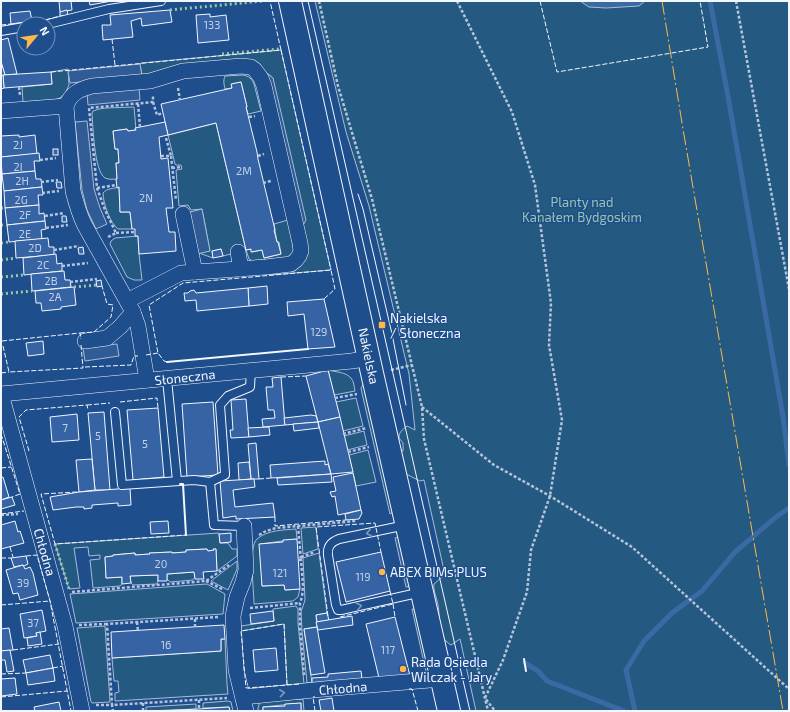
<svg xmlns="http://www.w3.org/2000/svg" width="790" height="712" viewBox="0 0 790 712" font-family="'Exo 2',sans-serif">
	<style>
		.green { fill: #245a82; stroke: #a8bbd7 }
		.parking { fill: #305b95; stroke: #a8bbd7 }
		.water { fill: #3b69a3; stroke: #a8bbd7 }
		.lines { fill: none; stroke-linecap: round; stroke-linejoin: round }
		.stream { stroke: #3b69a3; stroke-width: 5 }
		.building { fill: #3563a3; stroke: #f2f6ff }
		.service-casing { stroke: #f2f6ff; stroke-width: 10 }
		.minor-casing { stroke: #f2f6ff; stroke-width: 16 }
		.secondary-casing { stroke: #f2f6ff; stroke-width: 24 }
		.path { stroke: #b3c4dc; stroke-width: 2.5; stroke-dasharray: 3 2; stroke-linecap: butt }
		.service { stroke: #1f4e8c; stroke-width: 8 }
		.minor { stroke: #1f4e8c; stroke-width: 15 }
		.secondary { stroke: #1f4e8c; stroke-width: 22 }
		.tram { stroke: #f2f6ff; stroke-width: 1 }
		.hedge { stroke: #97c8a6; stroke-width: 3; stroke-dasharray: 2 3; stroke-linecap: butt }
		.fence { stroke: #f2f6ff; stroke-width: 1; stroke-dasharray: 5 2; stroke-linecap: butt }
		.wall { stroke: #f2f6ff; stroke-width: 2 }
		.power { stroke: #ffb74d; stroke-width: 1; stroke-dasharray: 14 3 2 3; stroke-linecap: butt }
		.oneway { stroke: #7e9ac0 }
		.poi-dot { fill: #ffb74d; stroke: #1f4e8c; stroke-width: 1.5 }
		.labels { text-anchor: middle; stroke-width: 3; stroke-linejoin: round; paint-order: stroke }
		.number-label { font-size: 11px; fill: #c3d1e8 }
		.park-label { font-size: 13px; fill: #97c8a6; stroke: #1f4e8c }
		.poi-label { font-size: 13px; fill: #f2f6ff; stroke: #1f4e8c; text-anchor: start }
		.street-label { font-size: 13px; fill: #f2f6ff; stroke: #1f4e8c }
	</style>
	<rect width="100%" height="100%" fill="#1f4e8c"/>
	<!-- green -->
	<g class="green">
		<path d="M 315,1 L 789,1 L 789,711 L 476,711 L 460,639 L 451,645 C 435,635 441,620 438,605 C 437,598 433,591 434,584 L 442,577 L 445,575 L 424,480 L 420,481 L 406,474 L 401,451 L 403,451 L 403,443 L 399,438 C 399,432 402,430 407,426 L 415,430 L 409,374 L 369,206 L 346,132 Z"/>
		<polygon points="281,50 331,270 269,275 269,272 296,265 273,78 257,65 142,76 140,64 141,63"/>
		<polygon points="68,69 69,85 65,94 60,98 55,100 23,102 22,87 52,84 51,72"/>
		<path d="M 243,75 C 249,76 252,79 254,84 L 261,111 L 248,114 L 246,107 L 247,107 L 241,82 L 232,84 L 232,88 L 225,89 C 224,84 223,81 225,76 Z"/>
		<path d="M 134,107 L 136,130 L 128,131 L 127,129 L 113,131 L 115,149 L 118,149 L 119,163 L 116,163 L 117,179 C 113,179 109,180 105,178 C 94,171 93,126 92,113 L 93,111 L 99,109 L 106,108 Z"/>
		<polygon points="216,123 246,250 251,249 252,252 262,250 264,258 281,254 279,242 277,242 274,224 288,220 294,251 290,257 253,261 249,259 246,250 223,256 221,249 212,251 213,258 199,253 210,251 202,209 191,210 188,205 179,206 176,170 182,169 181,165 176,165 175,164 168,135"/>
		<path d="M 119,187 L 120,212 L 130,212 L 132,229 L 118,229 C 110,223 103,203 103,193 C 107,188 113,189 119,187 Z"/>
		<polygon points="138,236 139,254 142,280 134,280 127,277 110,244 111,241 115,238"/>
		<path d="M 328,370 C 335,372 346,372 351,378 C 354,381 354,387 355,391 L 334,395 Z"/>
		<polygon points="365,381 393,512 390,514 362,393 361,388"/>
		<polygon points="356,398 363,426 343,431 336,402"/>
		<polygon points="364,431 367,445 347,450 344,436"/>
		<polygon points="368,450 376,482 356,486 349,455"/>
		<polygon points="316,527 318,549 303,554 301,528"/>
		<path d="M 296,529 L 297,539 L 260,544 L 262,586 L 284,585 L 285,590 L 300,589 L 298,597 L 293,601 L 254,604 C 254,591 248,547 257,539 C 267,530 284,530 296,529 Z"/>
		<polygon points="219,533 220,543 228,543 232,549 237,549 237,556 217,571 216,549 214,549 214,550 208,551 207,549 186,550 186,552 172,553 171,552 150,553 150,554 135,555 135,553 113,555 113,556 105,557 106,578 122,577 122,584 120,586 93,588 90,560 100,559 100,555 89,556 88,547 74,548 80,588 69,589 55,544"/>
		<polygon points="319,553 327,613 316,615 317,627 304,629 312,683 307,683 302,631 301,612 305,600 303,558"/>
		<polygon points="237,561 237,569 228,590 211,581"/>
		<polygon points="194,572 195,577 193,580 170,582 167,579 167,574"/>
		<polygon points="158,575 158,580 157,584 133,585 131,583 130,576"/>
		<polygon points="207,584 225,594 223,614 76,623 70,594"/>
		<polygon points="296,606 298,609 298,623 304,684 287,685 284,624 241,631 241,626 274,621 273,609"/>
		<polygon points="412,609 417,610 433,672 427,676"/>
		<polygon points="105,626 110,702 92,703 91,702 77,628"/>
		<polygon points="221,639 225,639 227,684 228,694 115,701 115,693 119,692 118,681 114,681 112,658 221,651"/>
		<polygon points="303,699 304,711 301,711 301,703 263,707 263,711 258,711 258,708 260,701"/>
		<polygon points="228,701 231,702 233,711 230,711 229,707 203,708 203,703"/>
		<polygon points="196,704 196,709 146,711 146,707"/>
	</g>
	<!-- parking -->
	<g class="parking">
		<polygon points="140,64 142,76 70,83 68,71"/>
		<polygon points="261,69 273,78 306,220 301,229"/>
		<polygon points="139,88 140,100 88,105 87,93"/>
		<polygon points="87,121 94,189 100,208 107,224 96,229 87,210 82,190 75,122"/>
		<polygon points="202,209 210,251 197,254 190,212"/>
		<polygon points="117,344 119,356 85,361 83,348"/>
		<polygon points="402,536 413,586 406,587 395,538"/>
	</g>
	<!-- water -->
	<polygon class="water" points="580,1 645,1 639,6 606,8 589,7"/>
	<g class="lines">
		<!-- stream -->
		<g class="stream">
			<polyline points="710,1 728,96 783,417 789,465"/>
			<polyline points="525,663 538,671 547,681 624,711"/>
			<polyline points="635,711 626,670 644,641 672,613 702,591 735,552 776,517 789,508"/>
		</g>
	</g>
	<!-- building -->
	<g class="building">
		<polygon points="59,1 71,1 72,10 60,12"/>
		<polygon points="89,1 112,1 90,5"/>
		<polygon points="67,10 68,15 60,16 60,12"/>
		<polygon points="170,10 172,22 142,26 141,18 131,21 133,37 103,40 102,25 111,25 110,15"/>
		<polygon points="30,11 32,21 11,24 10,13"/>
		<polygon points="210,14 210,17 226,15 229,40 198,43 196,15"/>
		<polygon points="8,38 17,74 5,75 2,65 1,60 1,40"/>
		<polygon points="1,65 2,65 5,75 1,76"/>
		<polygon points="51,72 52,84 4,88 3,75"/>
		<polygon points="3,75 4,88 1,89 1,76"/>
		<polygon points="241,82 247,107 246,107 257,152 258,159 275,230 274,230 277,242 278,242 281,254 264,258 262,250 251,252 251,249 246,250 216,123 168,135 161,104 232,88 231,84"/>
		<polygon points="165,122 168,135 159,137 161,159 168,158 173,208 166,208 169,232 175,232 176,251 139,254 138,236 135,236 135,229 132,229 130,212 120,212 119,187 117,188 116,179 117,179 116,163 119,163 118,149 115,149 113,131 127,129 128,131 136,130 135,128"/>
		<polygon points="19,135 19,137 35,135 37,154 1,157 1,136"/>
		<rect x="53" y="149" width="5" height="6"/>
		<polygon points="39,153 40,161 34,161 35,171 2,174 1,157"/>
		<polygon points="35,171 36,179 41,179 42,187 4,191 2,174"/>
		<polygon points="56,182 61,182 62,188 57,188"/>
		<polygon points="42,187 43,195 38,195 39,205 5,208 4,191"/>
		<polygon points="39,205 39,214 44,213 45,221 7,225 5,208"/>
		<polygon points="62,216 66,216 67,222 62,222"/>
		<polygon points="45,221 46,229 41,230 42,239 9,242 7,225"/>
		<polygon points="48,238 49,247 54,247 54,255 16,258 15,241"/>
		<polygon points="83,247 84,254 79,254 78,248"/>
		<polygon points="221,249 223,256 213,258 212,251"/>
		<polygon points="56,254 57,264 62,263 62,271 24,275 23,258"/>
		<polygon points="64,271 65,280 70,280 71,287 32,291 31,274"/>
		<polygon points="101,280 102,286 97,287 96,281"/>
		<polygon points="267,286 268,304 249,306 248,288"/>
		<polygon points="74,287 76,305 61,307 61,309 42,311 41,303 36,303 35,291"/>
		<polygon points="248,288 249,306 197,311 196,300 185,301 184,293 188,293 190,291 194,290 196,293"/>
		<polygon points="324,299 335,347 308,349 304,314 288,316 287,302"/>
		<polygon points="43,341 44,354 28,356 26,343"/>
		<polygon points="328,370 340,417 318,422 306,376"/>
		<polygon points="281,377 285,425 263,427 262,419 275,418 274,410 268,410 266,387 273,387 272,378"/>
		<polygon points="246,399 249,437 231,438 230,430 233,430 231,400"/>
		<polygon points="213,402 218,475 187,477 182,404"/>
		<polygon points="158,408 164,477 133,480 127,410"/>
		<polygon points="104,412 110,490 95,490 88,413"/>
		<polygon points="77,414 79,440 52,442 50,417"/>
		<polygon points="311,415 316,416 318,422 285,425 284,418"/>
		<polygon points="340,417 353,472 331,474 318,422"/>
		<polygon points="318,422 319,428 294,431 293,424"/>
		<polygon points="269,427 270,435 249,437 248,428"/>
		<polygon points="256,443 259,479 251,479 248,444"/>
		<polygon points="92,459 95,490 79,492 76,460"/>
		<polygon points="325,461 325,465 328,464 331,474 271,478 270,465"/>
		<polygon points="249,462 251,479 239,480 238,463"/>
		<polygon points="353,473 361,510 338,515 335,496 332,497 330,492 336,491 333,477"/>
		<polygon points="331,474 332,482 278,485 277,478"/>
		<polygon points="3,477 9,497 1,500 1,478"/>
		<polygon points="254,479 255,487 233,490 235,507 273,503 275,517 236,519 236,516 223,518 220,481"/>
		<polygon points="130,488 131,505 118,506 118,503 92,505 92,508 84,509 84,507 76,507 53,510 50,497 79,492"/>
		<polygon points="12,497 15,505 1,509 1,500"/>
		<polygon points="361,510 362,513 359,519 346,520 345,514"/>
		<polygon points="15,521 18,532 20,531 24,543 1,549 1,525"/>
		<polygon points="168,521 169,533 151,534 150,522"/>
		<polygon points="231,533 231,542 220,543 219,534"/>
		<polygon points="297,539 300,589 285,590 284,585 262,586 259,544 283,542 283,540"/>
		<polygon points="207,549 208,551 214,550 213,549 216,549 217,571 203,572 204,579 195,579 194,572 167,574 167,581 158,581 158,575 130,576 131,583 122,584 122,577 106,578 105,557 113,556 113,555 135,553 135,555 150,554 149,553 172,552 172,553 186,552 186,550"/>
		<polygon points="381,552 390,591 346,602 336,562"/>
		<polygon points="26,556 28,564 24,566 23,565 14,567 11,558"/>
		<polygon points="23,565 25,569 30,567 33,573 38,595 20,600 18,593 13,594 6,570"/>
		<polygon points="42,610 46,631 36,633 37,636 24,638 20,614"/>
		<polygon points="273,611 274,621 251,624 250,614"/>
		<polygon points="327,613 329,620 317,622 316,615"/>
		<polygon points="352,616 353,625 318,630 316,622"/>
		<polygon points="395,617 410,676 379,678 366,624"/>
		<polygon points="224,625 225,639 221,639 221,651 112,658 111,632"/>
		<polygon points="317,627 325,673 311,675 304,629"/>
		<polygon points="9,628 13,650 1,651 1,629"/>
		<polygon points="40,632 42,644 28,646 27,638 37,636 36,633"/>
		<polygon points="276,648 278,670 255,672 253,650"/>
		<polygon points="10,650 14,671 7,672 5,660 1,660 1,651"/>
		<polygon points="50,655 53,668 26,673 23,660"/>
		<polygon points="53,668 55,681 28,685 26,673"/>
		<polygon points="361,671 362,679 312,683 312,678 328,677 328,674"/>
		<polygon points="15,678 17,694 1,696 1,679"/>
		<polygon points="332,698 334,711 321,711 319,700"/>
		<polygon points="59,702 61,711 35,711 34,707"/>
		<polygon points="301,703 301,711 263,711 263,707 285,706 285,704"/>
		<polygon points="229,707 230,711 158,711 199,709"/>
	</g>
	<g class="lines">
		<!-- service casing -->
		<g class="service-casing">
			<g id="service">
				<polyline points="48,24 109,9 161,1"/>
				<polyline points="1,31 24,27"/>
				<polyline points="167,379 177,481"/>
				<polyline points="115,412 122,485 194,480 210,482 225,475 225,473 220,405 228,396 250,387 251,370"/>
				<polyline points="210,482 214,525 244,526"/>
				<path d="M 406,525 L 339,539 C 331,542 327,546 328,555 L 336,605 L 338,610 L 341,610 L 422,592"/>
			</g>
		</g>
		<!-- minor casing -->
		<g class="minor-casing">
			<g id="minor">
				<polyline points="1,111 66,106"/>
				<polyline points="183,214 195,272"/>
				<polyline points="238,252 241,269"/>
				<path d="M 127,301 L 181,273 L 266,267 L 291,264 L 296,260 L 299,256 L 301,251 L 300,243 L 264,86 L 261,78 L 255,70 L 251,67 L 241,66 L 183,71 L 150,81 L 92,86 C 80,89 71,93 66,106 L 73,191 C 76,203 79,213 84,224 L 133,312 L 138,326 L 147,380"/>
				<polyline points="85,341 107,338 120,327 133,312"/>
				<polyline points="1,394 352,361 369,358"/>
				<polyline points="1,394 65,626 82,711"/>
				<polyline points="244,526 246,570 243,582 237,597 233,616 236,670 246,711"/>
				<polyline points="243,697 334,688 442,679"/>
			</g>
		</g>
		<!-- secondary casing -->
		<g class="secondary-casing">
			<polyline id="secondary" points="290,1 372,373 449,711"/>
		</g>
		<!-- path -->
		<g class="path">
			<polyline points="319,1 338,86 372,199 422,407 424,439 488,711"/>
			<polyline points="457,1 512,112 535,185 551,303 549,345 562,420 550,496 531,550 527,592 503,660 485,698 495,711"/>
			<polyline points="736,1 789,289"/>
			<polyline points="19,87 20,95"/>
			<polyline points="178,88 180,100"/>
			<polyline points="153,102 157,115 163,113"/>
			<polyline points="138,104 140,127"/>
			<polyline points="249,117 255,116"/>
			<polyline points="166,138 171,156"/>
			<polyline points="161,156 171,156 176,200"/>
			<polyline points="258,156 264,154"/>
			<polyline points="40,160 56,158"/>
			<polyline points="172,168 181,167"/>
			<polyline points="41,182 58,180"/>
			<polyline points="263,183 271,181"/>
			<polyline points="97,188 116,185"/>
			<polyline points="42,193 59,191"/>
			<polyline points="45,216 64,213"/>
			<polyline points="46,228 68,225"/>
			<polyline points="116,233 135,232"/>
			<polyline points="108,237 116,233 105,210 97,188 89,108 153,102 153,95"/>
			<polyline points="54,250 79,246"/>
			<polyline points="62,266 88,263"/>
			<polyline points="70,282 97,279"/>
			<polyline points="391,370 412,365"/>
			<polyline points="335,398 357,394"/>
			<polyline points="422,407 494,465 550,496 632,547 789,689"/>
			<polyline points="343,434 366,428"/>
			<polyline points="348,452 369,447"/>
			<polyline points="1,515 18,514"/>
			<polyline points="298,526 301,560"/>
			<polyline points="259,535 266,531 276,528 356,521"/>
			<polyline points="301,557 315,552"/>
			<polyline points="299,560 301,560 303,585 302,597 300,603 300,626 304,675"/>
			<polyline points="206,581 224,590"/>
			<polyline points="72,592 206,581 229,565"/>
			<polyline points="250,608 300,603"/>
			<polyline points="218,617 107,624 112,705 227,698"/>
			<polyline points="195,619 195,627"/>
			<polyline points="137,622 138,631"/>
			<polyline points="79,625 107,624"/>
			<polyline points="199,700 199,709"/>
			<polyline points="143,703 143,711"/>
			<polyline points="96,705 112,705 113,711"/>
		</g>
		<!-- service -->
		<use href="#service" class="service"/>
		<!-- minor -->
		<use href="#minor" class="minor"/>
		<!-- secondary -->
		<use href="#secondary" class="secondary"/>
		<!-- tram -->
		<g class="tram">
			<polyline points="308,1 470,711"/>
			<polyline points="358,194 363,209 392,334 406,405"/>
		</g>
		<!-- hedge -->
		<g class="hedge">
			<polyline points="170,10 263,1"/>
			<polyline points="222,54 279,49"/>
			<polyline points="1,208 5,208"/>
			<polyline points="1,225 7,225"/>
			<polyline points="1,243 9,242"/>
			<polyline points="1,260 16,258"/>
			<polyline points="1,277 24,275"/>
			<polyline points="74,287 97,285"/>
			<polyline points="1,294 32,291"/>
			<polyline points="55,544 69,589"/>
		</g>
		<!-- fence -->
		<g class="fence">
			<polyline points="540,1 557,72 708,47 700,1"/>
			<polyline points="32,21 45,20 60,16"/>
			<polyline points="1,25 11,24"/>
			<polyline points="112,39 115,65"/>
			<polyline points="281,50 331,270"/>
			<polyline points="51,72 281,50 270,1"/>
			<polyline points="80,333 94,332 111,317 113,305 107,304 102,286"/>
			<polyline points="2,341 80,333 81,339"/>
			<polyline points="3,346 9,372 83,368 81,345"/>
			<polyline points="146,355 158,353"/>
			<polyline points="167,362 164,361 158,353 149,305 183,283 331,270 335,289 324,299"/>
			<polyline points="85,367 131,365 134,356 138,356"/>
			<polyline points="1,373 9,372"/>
			<polyline points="281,377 306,376"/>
			<polyline points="120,402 157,398 158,408"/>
			<polyline points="87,405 110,403"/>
			<polyline points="1,434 20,494 12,497"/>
			<polyline points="29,451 19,417 26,410 87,405 88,410"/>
			<polyline points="1,468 11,467"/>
			<polyline points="259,479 271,478"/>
			<polyline points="77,492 41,494 55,544 186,535"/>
			<polyline points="1,514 24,511"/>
			<polyline points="275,517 275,526 346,520"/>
			<polyline points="10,547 13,557"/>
			<polyline points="26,556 37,555 50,601 71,711"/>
			<polyline points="1,558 11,558"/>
			<polyline points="393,604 395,617"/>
			<polyline points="1,605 50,601"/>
			<polyline points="328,616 316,527 375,523 381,552"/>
			<polyline points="340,617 393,604 390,591"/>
			<polygon points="284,624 287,685 246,688 241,631"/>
			<polyline points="13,650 59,644"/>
			<polyline points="53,668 63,666"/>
			<polyline points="1,674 26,673"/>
			<polyline points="287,685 301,684"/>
			<polyline points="409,689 412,689 418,711"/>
			<polyline points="1,697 67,691"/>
			<polyline points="315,711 313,697 315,697"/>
		</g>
		<!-- wall -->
		<g class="wall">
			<polyline points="167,362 308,349"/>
			<polyline points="180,484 183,484 186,535"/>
			<polyline points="524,659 526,671"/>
		</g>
		<!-- power -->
		<polyline class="power" points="662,1 683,129 783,711"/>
	</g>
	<!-- one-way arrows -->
	<defs><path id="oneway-chevron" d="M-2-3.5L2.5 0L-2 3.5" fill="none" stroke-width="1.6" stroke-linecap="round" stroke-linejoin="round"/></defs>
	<g class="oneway">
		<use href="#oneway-chevron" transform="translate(369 533) rotate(168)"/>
		<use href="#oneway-chevron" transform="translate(359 606) rotate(-13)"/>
		<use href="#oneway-chevron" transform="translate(282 693) rotate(-6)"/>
	</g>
	<!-- markers -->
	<g class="poi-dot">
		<rect x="378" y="321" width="8" height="8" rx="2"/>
		<circle cx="382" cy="572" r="4"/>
		<circle cx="403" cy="669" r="4"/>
	</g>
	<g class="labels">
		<!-- number labels -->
		<g class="number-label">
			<text x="212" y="29">133</text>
			<text x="18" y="149">2J</text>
			<text x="18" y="171">2I</text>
			<text x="244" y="175">2M</text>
			<text x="22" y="185">2H</text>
			<text x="146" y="202">2N</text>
			<text x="21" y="204">2G</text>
			<text x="25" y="219">2F</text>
			<text x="25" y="238">2E</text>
			<text x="35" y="252">2D</text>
			<text x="43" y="269">2C</text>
			<text x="51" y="285">2B</text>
			<text x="55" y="301">2A</text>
			<text x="319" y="336">129</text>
			<text x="65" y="432">7</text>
			<text x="98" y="440">5</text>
			<text x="145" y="448">5</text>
			<text x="161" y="568">20</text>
			<text x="280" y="577">121</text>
			<text x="363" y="581">119</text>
			<text x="23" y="587">39</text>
			<text x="33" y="627">37</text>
			<text x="166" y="649">16</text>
			<text x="388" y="654">117</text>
		</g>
		<!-- park labels -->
		<g class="park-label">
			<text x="582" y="207">Planty nad<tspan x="582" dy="15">Kanałem Bydgoskim</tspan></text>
		</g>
		<!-- poi labels -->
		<g class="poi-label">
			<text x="390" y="323">Nakielska<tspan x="390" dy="15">/ Słoneczna</tspan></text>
			<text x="390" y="577">ABEX BIMs PLUS</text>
			<text x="411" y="667">Rada Osiedla<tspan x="411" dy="15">Wilczak - Jary</tspan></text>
		</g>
		<!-- street labels -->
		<g class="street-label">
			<text transform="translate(369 356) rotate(78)" y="5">Nakielska</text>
			<text transform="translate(185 377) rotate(-6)" y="5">Słoneczna</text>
			<text transform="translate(45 552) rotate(74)" y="5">Chłodna</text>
			<text transform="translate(343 688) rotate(-5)" y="5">Chłodna</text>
		</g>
	</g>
	<!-- border -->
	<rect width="790" height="712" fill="none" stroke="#f2f6ff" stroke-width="4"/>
	<!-- north arrow -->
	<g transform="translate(36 36) rotate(61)"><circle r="19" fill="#1f4e8c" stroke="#7391ba"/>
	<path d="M0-3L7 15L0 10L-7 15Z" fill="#ffb74d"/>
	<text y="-6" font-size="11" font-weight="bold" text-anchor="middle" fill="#f2f6ff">N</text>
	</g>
</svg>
